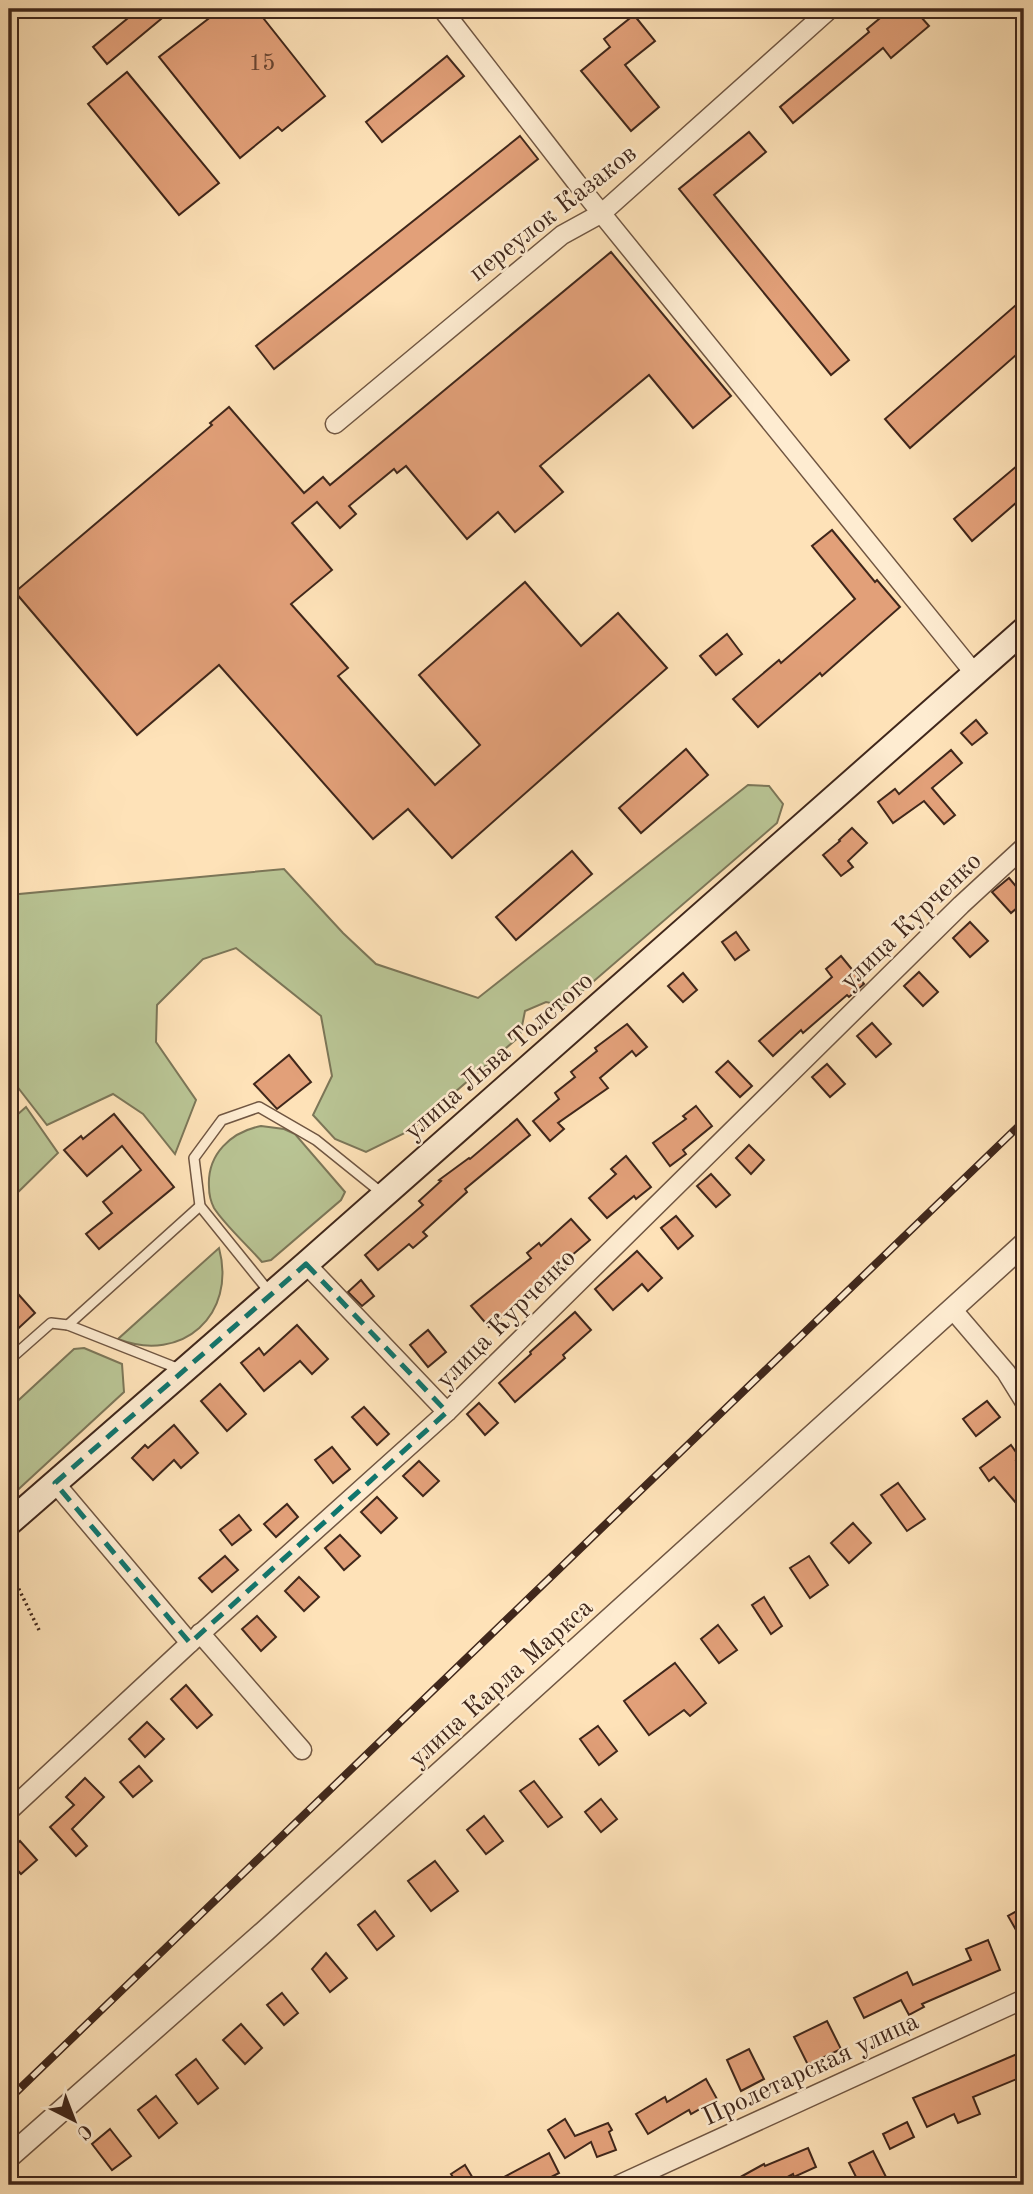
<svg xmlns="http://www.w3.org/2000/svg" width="1033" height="2194" viewBox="0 0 1033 2194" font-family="'Old Standard TT',serif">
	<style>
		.green { fill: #b9c494; stroke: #7c7658; stroke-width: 2 }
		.building { fill: #e2a079; stroke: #40271b; stroke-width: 2 }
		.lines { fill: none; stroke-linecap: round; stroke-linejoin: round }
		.service-casing { stroke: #705642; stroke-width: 12 }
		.minor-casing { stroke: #705642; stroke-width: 21 }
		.tertiary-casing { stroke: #705642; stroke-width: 24 }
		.secondary-casing { stroke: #40271b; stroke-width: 28 }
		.path { stroke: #40271b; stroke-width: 3.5; stroke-dasharray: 2 3.5; stroke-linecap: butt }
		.service { stroke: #feecd1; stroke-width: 9 }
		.minor { stroke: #feecd1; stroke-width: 18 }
		.tertiary { stroke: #feecd1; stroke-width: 21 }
		.secondary { stroke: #feecd1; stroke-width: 24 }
		.rail-casing { stroke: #40271b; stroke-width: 8 }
		.rail { stroke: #feecd1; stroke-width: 5; stroke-dasharray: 16; stroke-linecap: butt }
		.marked { fill: none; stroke: #0f766e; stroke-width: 5; stroke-dasharray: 14 9; stroke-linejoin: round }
		.labels { text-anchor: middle; stroke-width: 5; stroke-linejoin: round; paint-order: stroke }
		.number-label { font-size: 23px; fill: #684532 }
		.street-label { font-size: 26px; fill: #40271b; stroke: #feecd1 }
	</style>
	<rect width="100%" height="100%" fill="#fee2b8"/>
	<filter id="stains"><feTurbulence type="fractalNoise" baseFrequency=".00286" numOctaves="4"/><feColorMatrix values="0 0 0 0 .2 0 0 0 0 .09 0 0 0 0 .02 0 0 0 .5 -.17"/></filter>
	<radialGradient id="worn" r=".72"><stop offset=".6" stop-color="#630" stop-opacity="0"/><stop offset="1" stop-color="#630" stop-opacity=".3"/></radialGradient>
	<!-- green -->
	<g class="green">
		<polygon points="748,785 769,786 783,804 777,823 565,1006 546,1002 525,1011 520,1036 411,1130 366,1152 335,1139 313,1115 332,1076 321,1016 236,948 203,959 157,1005 156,1042 196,1100 175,1154 143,1114 113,1094 47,1125 9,1076 9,895 284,869 343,933 376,964 478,998"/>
		<polygon points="26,1107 58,1153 9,1201 9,1122"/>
		<path d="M 261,1126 L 284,1129 L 295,1134 L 345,1192 L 341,1200 L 271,1260 L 262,1262 C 249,1247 224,1224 214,1208 C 211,1202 209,1194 209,1187 C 207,1154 231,1132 261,1126 Z"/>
		<path d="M 219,1248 C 237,1315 182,1364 118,1339 Z"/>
		<polygon points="84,1348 122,1364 124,1392 9,1498 9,1409 74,1349"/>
	</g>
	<!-- building -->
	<g class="building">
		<polygon points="139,9 173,9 107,64 93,47"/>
		<polygon points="221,9 256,9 325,96 282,131 278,127 240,158 159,57"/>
		<polygon points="891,9 914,9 929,26 891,58 883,48 793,123 780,107 869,32 867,29"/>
		<polygon points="634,15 655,41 625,65 659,107 631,131 581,71 610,47 604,39"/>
		<polygon points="447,56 464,76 382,142 366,122"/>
		<polygon points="127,72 219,183 179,215 88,104"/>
		<polygon points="749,132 766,152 714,195 849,360 831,375 679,189"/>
		<polygon points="520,136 538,159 274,369 256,346"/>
		<polygon points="611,252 731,396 693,428 649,375 540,466 563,492 515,532 498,512 467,539 406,466 397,473 394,469 349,506 356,514 340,528 317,502 292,523 332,570 291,604 348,668 338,676 435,785 480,745 419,675 525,582 581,646 618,613 667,668 452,858 408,809 373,839 219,665 137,735 15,592 212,425 210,423 229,407 304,493 323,477 330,485"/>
		<polygon points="1024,298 1024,348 910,448 885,419"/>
		<polygon points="1024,460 1024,496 972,541 954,519"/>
		<polygon points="832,530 875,582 877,580 900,607 822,676 820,673 758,727 733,699 779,660 781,663 855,599 812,546"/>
		<polygon points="727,634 742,654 716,675 700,656"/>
		<polygon points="976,720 987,733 972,745 961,733"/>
		<polygon points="686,749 708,775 641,833 619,808"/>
		<polygon points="951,750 962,763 932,788 955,815 944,824 924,801 893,823 878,802 895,789 899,794"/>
		<polygon points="852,828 867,843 848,861 853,867 841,876 823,855 840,841 839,840"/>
		<polygon points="572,851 592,874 516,940 496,917"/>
		<polygon points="1009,878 1024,896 1024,902 1011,913 992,892"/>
		<polygon points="970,922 988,941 970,957 953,938"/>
		<polygon points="736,932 749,950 735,960 722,942"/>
		<polygon points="841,956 864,984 849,997 847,995 803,1033 801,1030 773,1056 759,1041 832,977 826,969"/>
		<polygon points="919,972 938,992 923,1006 904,986"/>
		<polygon points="683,973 697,990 683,1002 668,986"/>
		<polygon points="872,1023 891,1044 876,1057 857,1036"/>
		<polygon points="627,1024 647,1047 636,1056 632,1051 600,1078 608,1088 558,1123 564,1129 550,1141 533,1121 559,1099 555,1093 575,1077 571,1072 597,1051 595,1048"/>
		<polygon points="289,1055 311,1082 277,1109 254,1084"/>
		<polygon points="728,1061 752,1086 740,1097 716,1072"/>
		<polygon points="827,1064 845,1084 830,1097 812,1077"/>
		<polygon points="696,1106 712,1126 683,1150 686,1154 670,1166 653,1143 686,1119 683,1116"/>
		<polygon points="114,1114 174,1187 99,1249 86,1234 112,1213 103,1202 141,1170 122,1146 87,1176 64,1150 81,1136 83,1139"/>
		<polygon points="517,1119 530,1135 465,1189 467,1192 423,1232 427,1236 413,1248 409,1244 378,1270 365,1255 423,1205 419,1201 441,1181 439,1180 469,1158 470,1159"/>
		<polygon points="749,1145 764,1160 751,1174 736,1158"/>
		<polygon points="626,1156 651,1187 636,1199 634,1196 607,1218 589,1198 616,1174 611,1169"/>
		<polygon points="711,1174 730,1195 716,1207 697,1186"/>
		<polygon points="676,1216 693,1236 678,1249 661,1228"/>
		<polygon points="571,1219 590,1240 558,1267 560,1270 489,1327 471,1306 531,1258 527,1253 539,1243 541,1246"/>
		<polygon points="637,1251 662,1278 648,1291 642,1284 613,1310 595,1289"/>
		<polygon points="361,1280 374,1296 362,1306 348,1292"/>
		<polygon points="19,1295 35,1313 9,1337 9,1304"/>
		<polygon points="575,1312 591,1330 563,1355 565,1358 515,1402 499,1383 531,1354 530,1352"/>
		<polygon points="297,1325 328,1359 312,1374 300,1361 264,1391 241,1363 259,1348 264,1355"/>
		<polygon points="428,1330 446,1352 428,1367 410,1345"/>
		<polygon points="220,1384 246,1414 227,1431 201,1401"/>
		<polygon points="987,1401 1000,1417 976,1436 963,1419"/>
		<polygon points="479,1403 498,1423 485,1435 467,1414"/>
		<polygon points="364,1407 389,1434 377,1445 352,1417"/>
		<polygon points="174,1425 198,1453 181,1468 174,1460 153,1480 132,1458 145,1445 148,1448"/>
		<polygon points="1011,1445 1020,1458 1016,1461 1024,1471 1024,1496 1016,1503 994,1477 989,1481 980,1468"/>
		<polygon points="332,1447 350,1469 333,1483 315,1460"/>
		<polygon points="419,1461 439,1481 423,1496 403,1476"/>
		<polygon points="898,1483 925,1519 907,1531 881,1495"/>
		<polygon points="377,1497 397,1518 381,1533 361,1512"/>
		<polygon points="287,1504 298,1517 276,1537 264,1524"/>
		<polygon points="239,1515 251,1530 232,1545 220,1530"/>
		<polygon points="853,1523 871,1543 849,1563 831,1543"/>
		<polygon points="340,1535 360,1556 344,1570 325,1548"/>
		<polygon points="225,1556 238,1570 212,1592 199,1578"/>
		<polygon points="809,1556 828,1585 810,1598 790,1568"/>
		<polygon points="299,1577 319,1597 304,1611 285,1591"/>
		<polygon points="764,1597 782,1626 771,1634 752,1605"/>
		<polygon points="257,1616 276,1637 261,1651 242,1629"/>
		<polygon points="718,1625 737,1650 719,1663 701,1639"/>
		<polygon points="675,1663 706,1703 690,1716 684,1710 649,1735 624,1701"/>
		<polygon points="186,1685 212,1715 197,1728 171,1699"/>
		<polygon points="147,1722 164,1739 145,1757 129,1739"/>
		<polygon points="598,1726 617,1751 599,1765 580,1739"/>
		<polygon points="139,1766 152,1781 133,1797 120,1782"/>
		<polygon points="85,1778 104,1797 72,1829 87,1846 76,1856 50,1827 74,1805 66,1797"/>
		<polygon points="534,1781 562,1817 548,1827 520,1791"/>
		<polygon points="601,1799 617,1819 601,1832 585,1812"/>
		<polygon points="484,1816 503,1841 486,1854 467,1830"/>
		<polygon points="20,1841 37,1860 21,1874 9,1861 9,1851"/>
		<polygon points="435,1861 458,1891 431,1911 408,1881"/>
		<polygon points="1024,1907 1024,1944 1008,1916"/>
		<polygon points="375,1911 394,1936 377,1950 358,1925"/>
		<polygon points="988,1940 1000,1970 922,2004 924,2007 909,2015 901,2000 864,2018 854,1998 907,1972 913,1985 971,1960 966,1949"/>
		<polygon points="326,1953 347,1978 330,1992 312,1969"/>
		<polygon points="282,1993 298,2013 284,2025 267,2005"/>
		<polygon points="827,2021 841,2049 808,2065 794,2037"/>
		<polygon points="241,2024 262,2048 245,2064 223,2040"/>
		<polygon points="749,2049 764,2079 741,2091 727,2060"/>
		<polygon points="1024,2051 1024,2076 973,2097 980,2114 958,2123 954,2114 927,2127 913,2098"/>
		<polygon points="196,2059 218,2088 198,2104 176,2075"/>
		<polygon points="706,2079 717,2099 691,2114 689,2110 648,2134 636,2114 665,2097 667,2102"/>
		<polygon points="156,2096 177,2123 159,2138 138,2110"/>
		<polygon points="565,2119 575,2136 608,2123 612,2130 609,2132 616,2150 597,2157 591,2142 565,2158 548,2130"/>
		<polygon points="907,2122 914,2137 890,2149 883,2134"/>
		<polygon points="110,2129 131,2156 112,2170 92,2144"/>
		<polygon points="808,2148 816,2167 794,2177 793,2174 773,2185 726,2185 764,2164 765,2166"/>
		<polygon points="873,2151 890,2185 860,2185 849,2163"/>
		<polygon points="549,2153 559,2173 536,2185 489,2185"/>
		<polygon points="465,2165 477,2185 458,2185 451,2174"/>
	</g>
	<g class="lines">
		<!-- service casing -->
		<g class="service-casing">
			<g id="service">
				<polyline points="271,1294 200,1206 194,1158 222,1120 259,1107 316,1140 383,1194"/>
				<polyline points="68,1325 200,1206"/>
				<polyline points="9,1360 51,1323 68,1325 182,1370"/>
			</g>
		</g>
		<!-- minor casing -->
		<g class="minor-casing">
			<g id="minor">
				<polyline points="442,9 576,182 975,674"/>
				<polyline points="335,424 562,235 602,213 830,9"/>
				<polyline points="306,1264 447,1412"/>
				<polyline points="953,1310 1006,1372 1024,1401"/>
				<polyline points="55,1483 190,1643"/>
				<polyline points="200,1633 302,1750"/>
				<polyline points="9,1811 190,1643 447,1412 961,905 1024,847"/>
				<polyline points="618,2185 1024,1999"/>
			</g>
		</g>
		<!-- tertiary casing -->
		<g class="tertiary-casing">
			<polyline id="tertiary" points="9,2157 264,1932 1024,1244"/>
		</g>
		<!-- secondary casing -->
		<g class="secondary-casing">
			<polyline id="secondary" points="9,1523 306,1264 1024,630"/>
		</g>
		<!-- path -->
		<polyline class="path" points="9,1569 40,1632"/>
		<!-- service -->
		<use href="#service" class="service"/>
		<!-- minor -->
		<use href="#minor" class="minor"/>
		<!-- tertiary -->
		<use href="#tertiary" class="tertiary"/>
		<!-- secondary -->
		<use href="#secondary" class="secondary"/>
		<!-- rail casing -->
		<g class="rail-casing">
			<polyline id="rail" points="9,2099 1024,1121"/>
		</g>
		<!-- rail -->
		<use href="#rail" class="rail"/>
	</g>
	<!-- marked area -->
	<path class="marked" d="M 306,1264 L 447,1412 L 190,1643 L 55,1483 Z"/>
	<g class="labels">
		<!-- number labels -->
		<g class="number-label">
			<text x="262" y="70">15</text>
		</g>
		<!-- street labels -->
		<g class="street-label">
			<text transform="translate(552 212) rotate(-38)" y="9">переулок Казаков</text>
			<text transform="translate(910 920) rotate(-44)" y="9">улица Курченко</text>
			<text transform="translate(498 1055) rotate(-41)" y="9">улица Льва Толстого</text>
			<text transform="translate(505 1318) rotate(-45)" y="9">улица Курченко</text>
			<text transform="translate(500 1682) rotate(-42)" y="9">улица Карла Маркса</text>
			<text transform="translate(810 2068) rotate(-25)" y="9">Пролетарская улица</text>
		</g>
	</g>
	<!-- margin -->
	<rect width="1033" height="2194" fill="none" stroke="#fee2b8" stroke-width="35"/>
	<rect x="10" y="10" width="1012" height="2173" fill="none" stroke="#40271b" stroke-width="3.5"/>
	<rect x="18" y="18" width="998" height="2159" fill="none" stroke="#40271b" stroke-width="2"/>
	<!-- north arrow -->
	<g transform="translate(74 2120) rotate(138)" stroke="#feecd1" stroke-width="5" paint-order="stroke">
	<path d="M0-5L12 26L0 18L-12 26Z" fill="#40271b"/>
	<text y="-10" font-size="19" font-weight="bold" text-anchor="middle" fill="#40271b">С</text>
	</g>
	<rect width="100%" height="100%" filter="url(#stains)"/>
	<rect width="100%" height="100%" fill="url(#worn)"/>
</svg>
